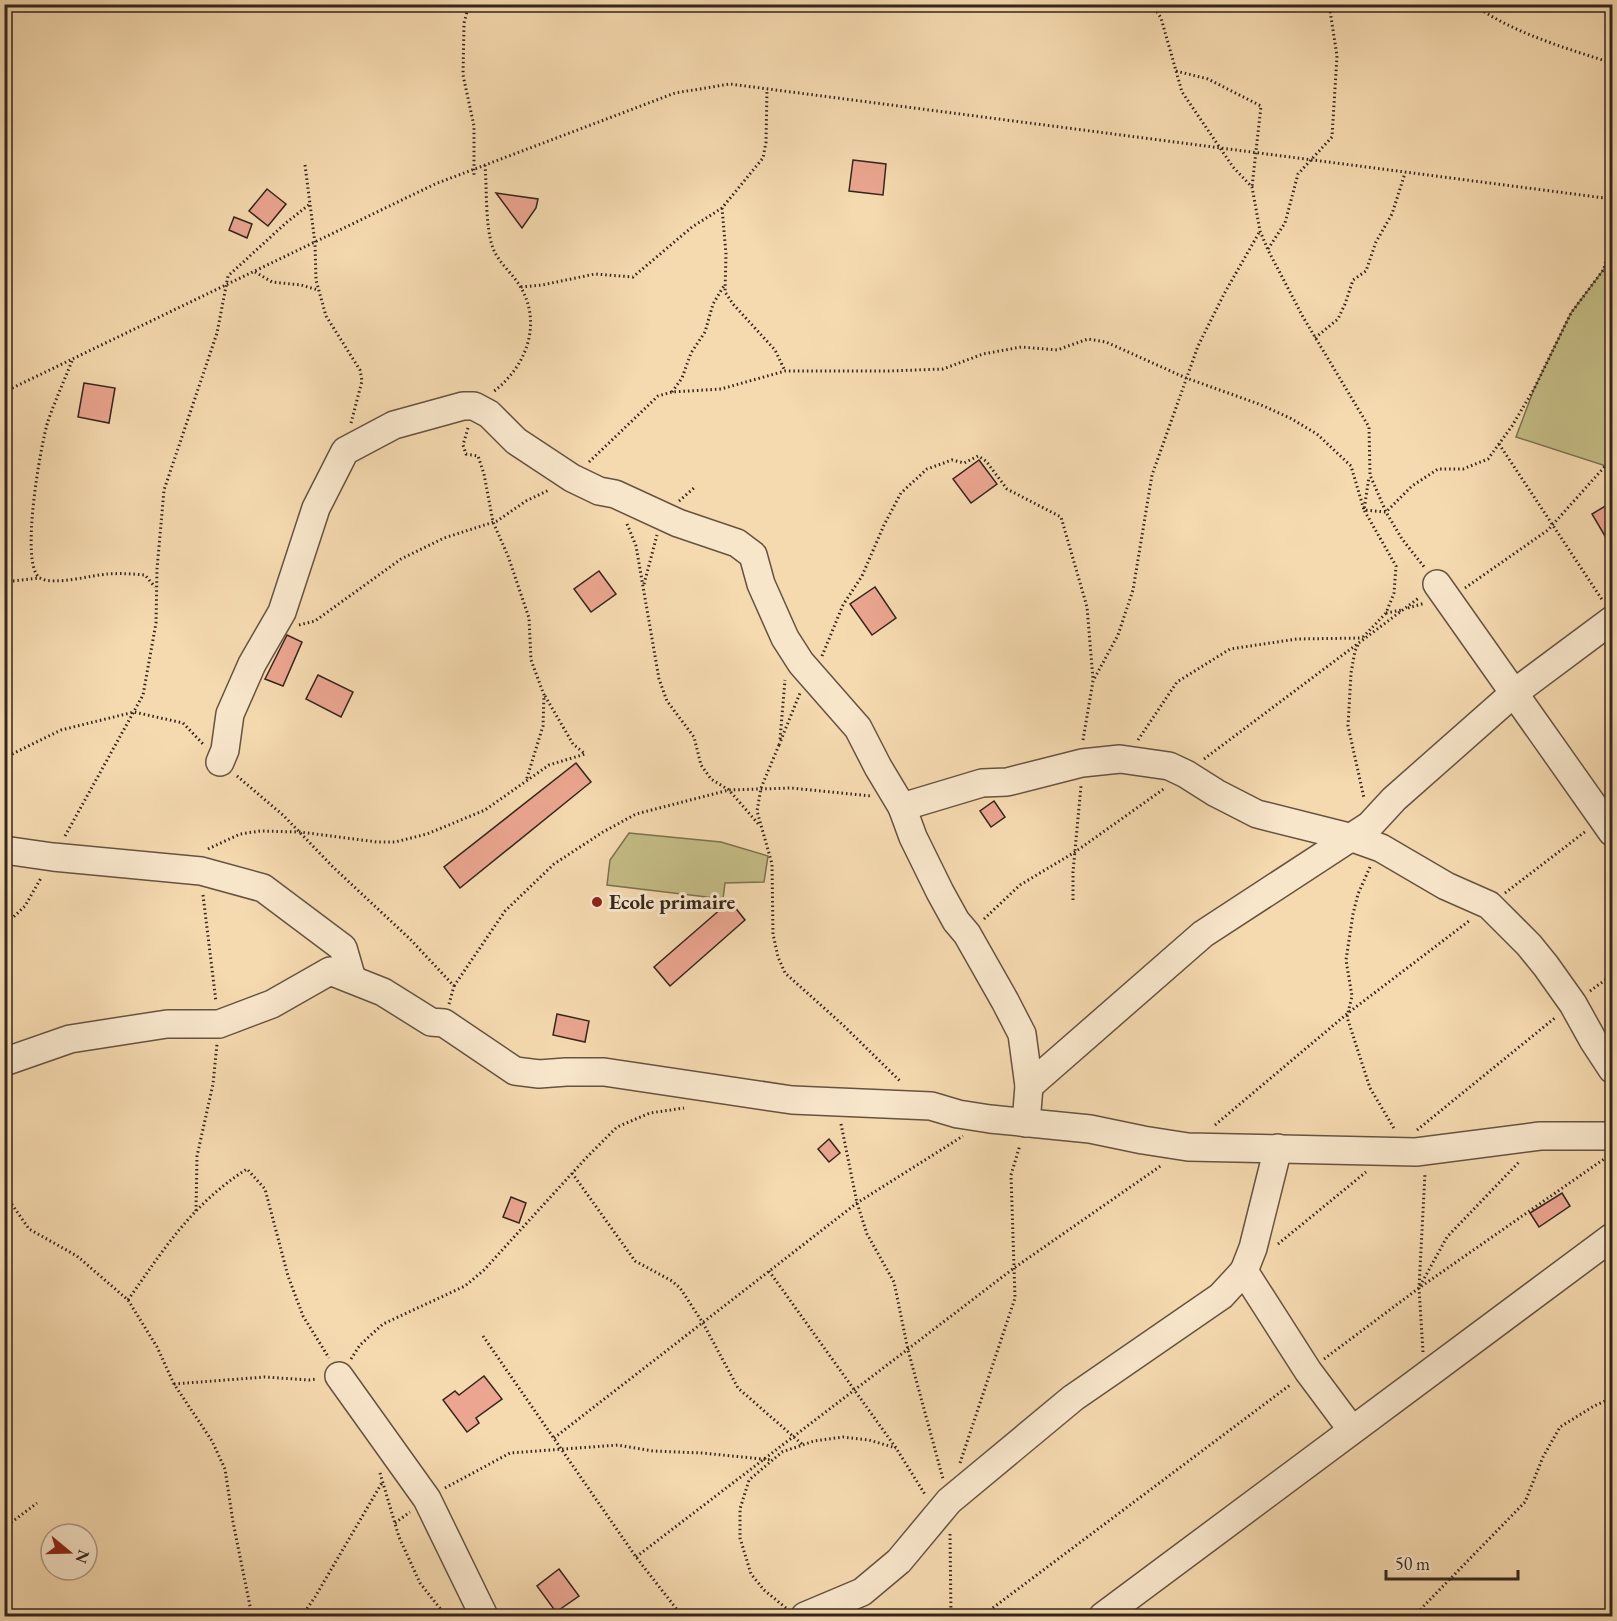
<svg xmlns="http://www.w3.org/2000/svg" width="1617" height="1621" viewBox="0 0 1617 1621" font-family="'EB Garamond',serif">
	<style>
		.green { fill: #c4bc85; stroke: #7c7150; stroke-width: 1.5 }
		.building { fill: #eba590; stroke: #35261c; stroke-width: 1.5 }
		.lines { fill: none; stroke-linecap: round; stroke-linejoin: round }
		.minor-casing { stroke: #655341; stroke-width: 30 }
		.path { stroke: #35261c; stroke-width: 3; stroke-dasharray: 1.5 3; stroke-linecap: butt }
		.minor { stroke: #f8e6cb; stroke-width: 27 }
		.poi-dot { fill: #8f2418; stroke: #f8e6cb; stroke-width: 2 }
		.labels { text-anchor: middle; stroke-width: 6; stroke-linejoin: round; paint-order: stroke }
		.poi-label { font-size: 21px; font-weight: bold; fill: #35261c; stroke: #f8e6cb; text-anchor: start }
	</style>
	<rect width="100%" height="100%" fill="#f5d9af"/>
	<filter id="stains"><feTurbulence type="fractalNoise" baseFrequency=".00333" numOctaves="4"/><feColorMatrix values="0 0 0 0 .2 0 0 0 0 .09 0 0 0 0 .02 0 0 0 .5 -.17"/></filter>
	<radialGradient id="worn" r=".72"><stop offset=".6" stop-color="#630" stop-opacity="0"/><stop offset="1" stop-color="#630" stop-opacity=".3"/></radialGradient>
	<!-- green -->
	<g class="green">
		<polygon points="1609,213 1612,213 1612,468 1516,437 1534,389 1571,313 1604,269 1607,255"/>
		<polygon points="629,833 721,842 768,856 764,882 725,883 723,899 607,885 610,860"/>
	</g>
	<!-- building -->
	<g class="building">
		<polygon points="853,160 886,164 883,195 849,191"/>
		<polygon points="267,189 286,204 268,226 249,211"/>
		<polygon points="496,193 538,199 536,208 522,228"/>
		<polygon points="234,217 252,224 247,238 229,230"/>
		<polygon points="84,383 115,388 109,423 78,417"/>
		<polygon points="979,460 997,484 971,503 953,479"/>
		<polygon points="1612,502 1612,548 1592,514"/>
		<polygon points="599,571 616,594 591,612 574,589"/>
		<polygon points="875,587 896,618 872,635 850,604"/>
		<polygon points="287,635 302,642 283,686 265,679"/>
		<polygon points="318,675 353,692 341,717 306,699"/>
		<polygon points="576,763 591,782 460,888 444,867"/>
		<polygon points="994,801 1005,817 991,827 980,811"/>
		<polygon points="730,901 745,920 670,986 654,967"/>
		<polygon points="557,1014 589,1021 585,1042 553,1035"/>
		<polygon points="829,1139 840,1153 829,1162 818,1149"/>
		<polygon points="1562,1193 1570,1206 1539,1227 1530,1213"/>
		<polygon points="511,1197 526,1203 519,1223 503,1217"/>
		<polygon points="484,1376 502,1399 476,1418 479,1423 467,1432 443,1400 455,1391 459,1395"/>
		<polygon points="559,1569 579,1596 556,1612 537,1586"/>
	</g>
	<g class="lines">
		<!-- minor casing -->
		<g class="minor-casing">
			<g id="minor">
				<polyline points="1437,584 1612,832"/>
				<polyline points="220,762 225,750 230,714 252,664 282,612 316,508 345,451 394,425 463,406 474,406 489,414 516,441 572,478 599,491 615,494 678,523 737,543 753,555 761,584 785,638 801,663 858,728 878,767 902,807 913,837 940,892 956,921 967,934 1005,1001 1022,1034 1029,1086 1026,1123"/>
				<polyline points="902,807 982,783 1007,782 1082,763 1120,759 1169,766 1186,774 1216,793 1257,814 1353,838 1381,848 1446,886 1489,905 1529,945 1546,966 1573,1004 1593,1040 1612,1069"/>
				<polyline points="4,850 53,857 201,871 263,888 343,948 352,979"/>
				<polyline points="4,1062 70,1039 167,1024 219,1024 272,1004 330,971 383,992 431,1022 444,1023 515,1071 539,1074 566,1072 604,1072 792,1100 931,1106 958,1114 990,1119 1090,1129 1143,1140 1188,1147 1416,1152 1540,1136 1612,1136"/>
				<polyline points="1029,1086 1203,934 1370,825 1394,799 1514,693 1612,620"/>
				<polyline points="1278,1148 1253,1248 1244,1271 1308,1371 1352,1430"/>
				<polyline points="339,1376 427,1499 484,1616"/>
				<polyline points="805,1616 862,1592 899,1561 949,1501 1073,1398 1221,1296 1244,1271"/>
				<polyline points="1103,1616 1612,1237"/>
			</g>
		</g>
		<!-- path -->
		<g class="path">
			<polyline points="469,4 464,23 463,75 474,126 474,176"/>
			<polyline points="1152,4 1161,18 1182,92 1233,167 1252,187 1260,231 1268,250 1303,317 1369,427 1370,475 1386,512 1402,539 1425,568"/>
			<path d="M 1473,4 C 1510,32 1568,49 1612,63"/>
			<polyline points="1176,71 1208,79 1261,106 1252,187"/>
			<polyline points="305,165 315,243 316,280 326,316 360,370 362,381 351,423"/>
			<path d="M 485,165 C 487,188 485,227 493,248 C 498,262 512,273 520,286 C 543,324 526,367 493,392"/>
			<polyline points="722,208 726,254 725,292 733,304 775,350 785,371"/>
			<polyline points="1268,249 1285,223 1298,174 1332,137 1337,56 1329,4"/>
			<polyline points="255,272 272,282 301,285 318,290"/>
			<polyline points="521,287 542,285 595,274 633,277 692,227 722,208 763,158 766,142 767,89"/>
			<polyline points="1315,338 1338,319 1345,304 1353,280 1366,271 1376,242 1392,214 1405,173"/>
			<path d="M 72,361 C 64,381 55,401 48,421 C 41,443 19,566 40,578 C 54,586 92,575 108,574 C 121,573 133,574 145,575 L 155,587"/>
			<polyline points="4,392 435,184 675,93 730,84 1612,199"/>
			<polyline points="672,392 682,378 691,353 705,332 713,304 725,284"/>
			<polyline points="468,428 463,445 466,454 478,456 484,474 493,522 508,556 529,618 531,660 544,695 543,726 526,781"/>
			<polyline points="1499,444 1603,601"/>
			<polyline points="589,462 658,396 672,392 721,389 785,371 889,371 943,369 983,354 1021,347 1057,350 1088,339 1106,342 1186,378 1259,404 1290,418 1317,434 1351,466 1364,510 1386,512 1412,486 1438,469 1463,469 1488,459 1512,426 1534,389 1571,313 1604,269 1607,255 1609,213 1612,204"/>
			<polyline points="679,501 694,488"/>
			<polyline points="627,524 636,546 659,679 667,701 694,737 701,765 711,779 729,790 760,826"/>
			<polyline points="4,582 40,578"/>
			<polyline points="644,584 657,535"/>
			<polyline points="1465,588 1548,530 1607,464 1612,460"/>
			<polyline points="1408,608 1425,603"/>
			<polyline points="1386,613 1402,610"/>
			<polyline points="299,625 315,621 401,559 444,538 497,521 526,501 549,490"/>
			<polyline points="1363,637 1386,613 1394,593 1396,566 1364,510 1369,477"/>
			<polyline points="1358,645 1355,651 1351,673 1348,726 1364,798"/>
			<polyline points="822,656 843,605 862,576 884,525 901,493 927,469 952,460 964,463 978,456 986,461 1007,489 1061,517 1087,607 1093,679"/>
			<polyline points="545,696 573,744 585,754"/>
			<polyline points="780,739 785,680"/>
			<polyline points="1083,740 1093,681 1118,635 1133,590 1152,475 1198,346 1224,294 1260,231"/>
			<polyline points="1138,740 1177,682 1230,649 1297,639 1363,638"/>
			<polyline points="779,745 800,693"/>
			<polyline points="779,745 761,788 757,811 772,864 773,934 778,957 785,973 844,1026 901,1082"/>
			<polyline points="4,758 61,730 134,712 183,723 204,745"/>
			<polyline points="1204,759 1420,597"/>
			<polyline points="237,776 284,816 333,867 410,939 454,986 449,1004"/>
			<polyline points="65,836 143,695 156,623 157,569 164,490 217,333 228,276 287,222 310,204"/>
			<polyline points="208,849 240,834 260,831 300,832 377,842 395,842 427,834 485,810 549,765 585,754"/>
			<polyline points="1370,867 1358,894 1353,914 1346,960 1352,996 1347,1017 1370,1088 1395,1130"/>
			<polyline points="1505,893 1586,831"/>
			<polyline points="203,895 216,1002"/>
			<polyline points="1073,900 1073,872 1081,786"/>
			<polyline points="984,919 1020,885 1075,852 1165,788"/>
			<polyline points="4,926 25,906 41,878"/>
			<polyline points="454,986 505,911 554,864 603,832 636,814 729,790 791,788 871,796"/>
			<polyline points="1590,991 1612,975"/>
			<polyline points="841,1124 857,1203 867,1234 894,1282 908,1350 943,1479"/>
			<polyline points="1215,1125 1348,1013 1469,921"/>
			<polyline points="1417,1130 1556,1017"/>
			<polyline points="572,1173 635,1261 672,1281 680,1288 703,1323 738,1388 803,1445"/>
			<polyline points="4,1193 29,1229 77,1256 128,1300 157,1347 174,1384 212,1441 225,1469 233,1522 252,1616"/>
			<polyline points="196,1211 197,1156 213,1084 217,1044"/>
			<polyline points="1278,1244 1366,1172"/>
			<polyline points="769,1271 896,1448 926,1496"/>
			<polyline points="1420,1286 1447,1237 1520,1161"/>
			<path d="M 128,1300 C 164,1249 192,1204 247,1169 L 265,1189 L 288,1276 L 303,1316 L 329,1358"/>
			<polyline points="483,1336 636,1557 682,1616"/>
			<polyline points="1423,1352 1419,1288 1425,1173"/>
			<polyline points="351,1359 360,1345 383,1324 465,1286 484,1270 586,1158 617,1127 650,1113 684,1108"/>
			<polyline points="1324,1359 1419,1288 1604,1159"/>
			<polyline points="174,1384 265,1377 309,1380 317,1379"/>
			<polyline points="554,1438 857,1203 963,1136"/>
			<polyline points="960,1463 1015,1298 1011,1175 1020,1145"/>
			<polyline points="380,1473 399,1537 420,1583 446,1616"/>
			<polyline points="445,1488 510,1453 618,1445 653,1451 702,1453 772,1460"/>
			<polyline points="395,1523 410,1512"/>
			<polyline points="4,1528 37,1503"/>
			<polyline points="950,1534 951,1616"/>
			<polyline points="636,1557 1014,1268 1162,1165"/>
			<polyline points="786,1608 764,1590 751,1574 740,1538 740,1509 749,1480 782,1452 814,1441 843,1437 869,1440 896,1448"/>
			<polyline points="302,1616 315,1597 383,1481"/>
			<polyline points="982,1616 1290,1385"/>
			<polyline points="1414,1616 1525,1502 1543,1457 1560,1427 1594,1406 1612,1398"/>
		</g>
		<!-- minor -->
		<use href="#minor" class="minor"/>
	</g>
	<!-- markers -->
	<circle class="poi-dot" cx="597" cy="902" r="6"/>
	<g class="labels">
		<!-- poi labels -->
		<g class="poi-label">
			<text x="609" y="909">Ecole primaire</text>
		</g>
	</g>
	<!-- margin -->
	<rect width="1617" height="1621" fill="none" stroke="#f5d9af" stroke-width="24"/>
	<rect x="6" y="6" width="1605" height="1609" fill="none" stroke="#35261c" stroke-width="3"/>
	<rect x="12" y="12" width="1593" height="1597" fill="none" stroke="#35261c" stroke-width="1.5"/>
	<!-- north arrow -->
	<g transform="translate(69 1552) rotate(109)"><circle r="28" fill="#f8e6cb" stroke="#aa9985" stroke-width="1.5"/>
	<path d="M0-4.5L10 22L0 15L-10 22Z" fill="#8f2418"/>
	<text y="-9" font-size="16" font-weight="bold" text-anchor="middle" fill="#35261c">N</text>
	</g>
	<!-- scale -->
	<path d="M1386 1570v9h132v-9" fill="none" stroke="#35261c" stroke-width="3"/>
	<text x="1395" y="1570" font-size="18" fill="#35261c" stroke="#f8e6cb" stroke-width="4.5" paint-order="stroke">50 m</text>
	<rect width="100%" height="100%" filter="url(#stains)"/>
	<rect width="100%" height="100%" fill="url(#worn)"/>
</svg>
